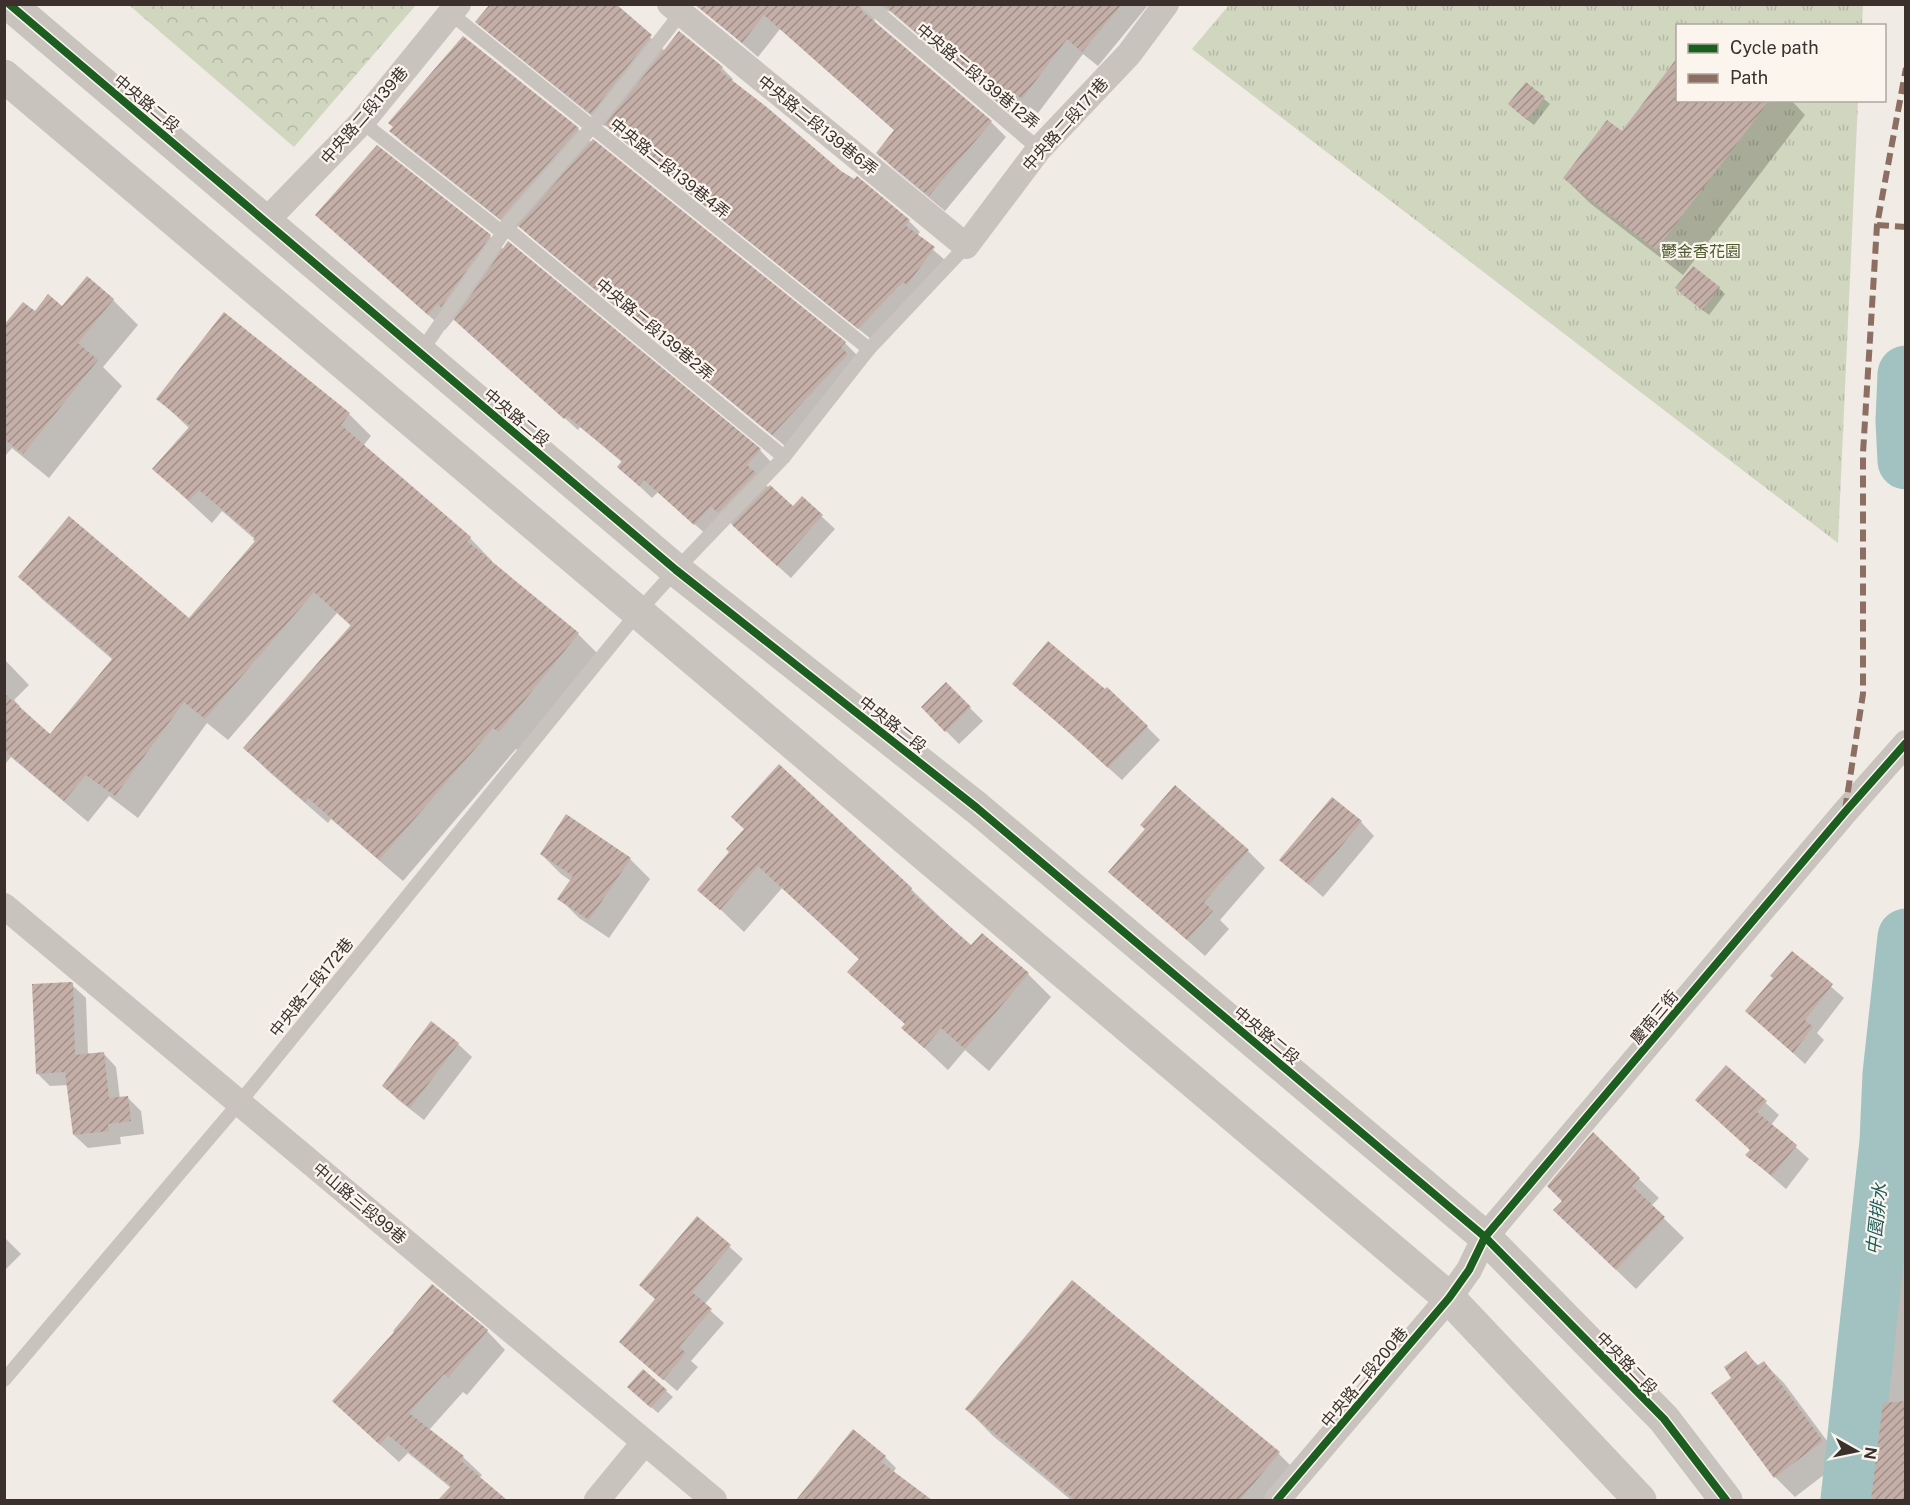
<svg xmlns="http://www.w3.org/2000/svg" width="1910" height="1505" viewBox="0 0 1910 1505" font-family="'Public Sans','Noto Sans TC',sans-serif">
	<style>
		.forest { fill: url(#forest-crowns) }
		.park { fill: url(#park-tufts) }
		.shadow { fill: #0003 }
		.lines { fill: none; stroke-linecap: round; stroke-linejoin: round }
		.stream { stroke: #a1c2c1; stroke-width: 9 }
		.river { stroke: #a1c2c1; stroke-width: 57 }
		.building { fill: url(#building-hatch) }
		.service { stroke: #c9c3be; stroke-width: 14 }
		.minor { stroke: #c9c3be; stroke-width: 26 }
		.tertiary { stroke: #c9c3be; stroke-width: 33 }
		.quiet { stroke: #8d6e63; stroke-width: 6; stroke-dasharray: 12 6; stroke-linecap: butt }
		.cycleway-casing { stroke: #fbf5ee; stroke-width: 11 }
		.cycleway { stroke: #1b5e20; stroke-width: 8 }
		.labels { text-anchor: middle; stroke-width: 4.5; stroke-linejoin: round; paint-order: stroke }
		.street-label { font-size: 16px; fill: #3b302b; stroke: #fbf5ee }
		.park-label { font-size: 16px; fill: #4a5a2e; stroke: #fbf5ee }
		.water-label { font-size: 18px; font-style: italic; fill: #1f5a5e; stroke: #fbf5ee }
	</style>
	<defs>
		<pattern id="forest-crowns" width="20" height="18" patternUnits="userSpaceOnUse" patternTransform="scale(1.5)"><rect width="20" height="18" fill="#d1d6bf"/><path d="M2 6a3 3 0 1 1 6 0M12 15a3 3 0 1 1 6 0" fill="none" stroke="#b4b8a4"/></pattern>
		<pattern id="park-tufts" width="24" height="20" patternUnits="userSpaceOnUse" patternTransform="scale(1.5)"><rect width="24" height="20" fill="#d1d6bf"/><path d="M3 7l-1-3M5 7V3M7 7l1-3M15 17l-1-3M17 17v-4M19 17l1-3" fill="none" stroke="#b4b8a4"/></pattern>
		<pattern id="building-hatch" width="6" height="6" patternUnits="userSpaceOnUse" patternTransform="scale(1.5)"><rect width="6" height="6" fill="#c3afa7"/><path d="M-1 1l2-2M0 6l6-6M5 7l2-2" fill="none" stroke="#a08f88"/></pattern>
	</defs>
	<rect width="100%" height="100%" fill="#f0ebe5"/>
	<!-- forest -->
	<polygon class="forest" points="129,5 416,5 294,147"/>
	<!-- park -->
	<polygon class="park" points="1229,5 1863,5 1862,25 1678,26 1678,100 1858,101 1838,543 1192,49"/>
	<!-- shadow -->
	<g class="shadow">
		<polygon points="614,4 665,51 722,68 733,79 731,82 840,172 909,221 920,232 917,236 945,260 871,339 618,137 606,125 604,126 491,35 478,22"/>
		<polygon points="696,4 1149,4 1098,66 1083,54 1038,113 1030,107 1019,121 891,12 885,10 877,13 874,19 876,24 991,122 1006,137 945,211 893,168 878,153 895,131 780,29 758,57"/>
		<polygon points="463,38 578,129 592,143 593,141 845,343 857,355 785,446 532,238 519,225 514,231 404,144 391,131"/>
		<polygon points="1678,61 1678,100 1791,100 1805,115 1683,275 1591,204 1564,178 1623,133"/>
		<polygon points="1526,84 1550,104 1534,125 1516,111"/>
		<polygon points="317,215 490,236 504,250 760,450 772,463 759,478 769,488 793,508 802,498 835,529 791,578 725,518 708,536 658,492 652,498 632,479 623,463 580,427 578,430 454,319 445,330"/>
		<polygon points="87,278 113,300 138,325 103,367 122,386 49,478 12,448 4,457 4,328 35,313 62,308"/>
		<polygon points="1719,288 1725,294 1709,315 1683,295"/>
		<polygon points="158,399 349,414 371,436 363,446 470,538 492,561 490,562 578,634 601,657 522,753 516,749 403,881 331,819 328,823 267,770 245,748 351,626 337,613 228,740 207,723 138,818 109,796 88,822 11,757 6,763 4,761 4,659 29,685 14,700 20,706 19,708 50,736 113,660 42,599 20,577 190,620 257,541 222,511 212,523 154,469 189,428"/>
		<polygon points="946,684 983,721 959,744 946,731"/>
		<polygon points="1014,684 1147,727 1160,740 1122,780"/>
		<polygon points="1361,822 1374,836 1323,897 1281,860"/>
		<polygon points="1248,851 1265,868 1220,920 1229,929 1205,956 1110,872"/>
		<polygon points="731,852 911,889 971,947 1028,974 1051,997 989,1071 965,1050 948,1070 903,1028 906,1025 849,972 860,960 782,888 744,932 699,889"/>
		<polygon points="541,854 630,859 650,879 609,938 579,918 559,898 571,881 561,874"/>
		<polygon points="1792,953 1844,998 1817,1033 1824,1040 1805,1064 1747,1011 1775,979"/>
		<polygon points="72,985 86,998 88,1055 103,1053 116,1067 120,1099 128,1098 141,1111 144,1134 120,1137 121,1144 88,1148 74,1135 68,1085 50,1086 37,1073"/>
		<polygon points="431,1024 458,1044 472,1057 424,1120 397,1099 384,1086"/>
		<polygon points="1726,1067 1779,1115 1771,1125 1809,1159 1786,1189 1747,1155 1751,1151"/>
		<polygon points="1639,1179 1659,1198 1651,1206 1684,1238 1636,1289 1575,1230"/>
		<polygon points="697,1218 743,1259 704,1305 724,1323 691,1361 698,1367 677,1391 634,1354 656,1300"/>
		<polygon points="1906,1220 1906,1500 1873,1500 1886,1403"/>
		<polygon points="4,1237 21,1254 4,1271"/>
		<polygon points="1072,1282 1279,1454 1305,1480 1288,1500 1071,1500 993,1436 967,1409"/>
		<polygon points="487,1331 505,1350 467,1395 463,1392 429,1430 463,1457 482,1475 479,1478 505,1500 440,1500 451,1488 408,1453 399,1462 352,1419"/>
		<polygon points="1746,1353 1759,1366 1764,1363 1784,1383 1842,1461 1795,1497 1775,1477 1733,1378"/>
		<polygon points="643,1371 673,1397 658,1413 635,1393"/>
		<polygon points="885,1457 896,1468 893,1473 929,1500 808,1500 803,1495"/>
	</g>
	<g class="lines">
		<!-- stream -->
		<polyline class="stream" points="1891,1074 1906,1082"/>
		<!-- river -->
		<g class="river">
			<polyline points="1906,374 1904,421 1906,461"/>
			<polyline points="1849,1500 1888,1142 1891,1074 1906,937"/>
		</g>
	</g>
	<!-- building -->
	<g class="building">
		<polygon points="490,4 616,4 652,35 591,114 475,22"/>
		<polygon points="694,4 859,4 862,11 992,121 929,196 876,153 894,130 764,15 742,43"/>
		<polygon points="883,4 1122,4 1082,52 1067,39 1022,99 1014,93 1003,107"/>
		<polygon points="679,31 723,67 720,71 769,109 841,171 854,179 857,176 910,220 905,225 935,247 907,285 903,282 858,329 605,125"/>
		<polygon points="463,36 579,128 500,219 389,131 393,127 388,123"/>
		<polygon points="1677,58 1677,100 1770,100 1656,250 1563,178 1607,120 1622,131"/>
		<polygon points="1526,82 1545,97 1527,120 1508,104"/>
		<polygon points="593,139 846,342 841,347 848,354 772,435 518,226"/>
		<polygon points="377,145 491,235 441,307 437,304 428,315 315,215"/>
		<polygon points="508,241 761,449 747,465 756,473 718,513 711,506 694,525 644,480 639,486 617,467 622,461 567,416 564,419 454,320"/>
		<polygon points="1693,266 1720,287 1702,310 1675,288"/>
		<polygon points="87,276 114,299 78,343 98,360 23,454 4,439 4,325 23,302 35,311 48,294 62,306"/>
		<polygon points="224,312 350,413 341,425 471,537 467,541 579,633 499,732 493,728 379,860 308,798 305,802 243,748 351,625 314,592 205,719 184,702 115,796 86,775 64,801 4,750 4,693 50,734 113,658 18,577 69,516 189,618 255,541 253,540 255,537 199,490 189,501 152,469 190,426 156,399"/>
		<polygon points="770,485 793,506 802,496 823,515 777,566 732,525"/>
		<polygon points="1048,641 1105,689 1107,687 1148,726 1108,768 1071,734 1012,684"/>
		<polygon points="946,682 971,707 945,732 921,707"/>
		<polygon points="779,764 912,888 910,891 971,945 982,933 1029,973 965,1049 941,1028 924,1048 901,1028 905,1024 847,972 859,959 758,866 720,910 697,890 729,852 726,849 744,829 731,817"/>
		<polygon points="1175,785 1249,850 1204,902 1213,911 1187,940 1108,872 1145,829 1140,825"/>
		<polygon points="1332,797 1362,821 1309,885 1279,860"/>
		<polygon points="566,814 631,858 589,920 557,899 573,876 540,854"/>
		<polygon points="1792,951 1833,984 1805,1020 1813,1027 1793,1053 1745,1011 1773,978 1770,976"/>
		<polygon points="71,982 73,983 75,1055 104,1052 109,1098 128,1096 131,1121 108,1124 109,1131 73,1135 65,1072 36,1074 32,984"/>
		<polygon points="431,1021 459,1043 410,1108 382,1086"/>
		<polygon points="1726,1065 1767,1101 1757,1112 1797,1145 1772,1176 1745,1155 1750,1150 1695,1100"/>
		<polygon points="1593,1132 1640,1178 1632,1186 1665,1217 1616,1270 1553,1210 1562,1201 1547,1186"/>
		<polygon points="697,1216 731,1245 692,1292 712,1309 679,1347 686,1353 663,1380 619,1342 655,1299 639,1285"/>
		<polygon points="1072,1280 1280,1452 1240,1500 1075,1500 965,1409"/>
		<polygon points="432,1284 488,1330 448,1378 444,1374 409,1413 464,1456 460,1460 507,1500 438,1500 451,1486 388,1435 380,1445 332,1401 394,1332 393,1331"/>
		<polygon points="1746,1351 1757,1366 1764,1361 1823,1441 1774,1478 1711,1393 1731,1378 1724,1367"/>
		<polygon points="643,1369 667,1390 651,1408 627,1387"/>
		<polygon points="1905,1401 1905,1500 1871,1500 1883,1403"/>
		<polygon points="853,1429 886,1456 881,1462 932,1500 796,1500"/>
	</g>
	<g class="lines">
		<!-- service -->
		<g class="service">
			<polyline points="868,4 1039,149"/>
			<polyline points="450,13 869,349"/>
			<polyline points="362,122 503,233"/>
			<polyline points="505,227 784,457"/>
			<polyline points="420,353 503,233 505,227 592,127 681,13"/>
			<polyline points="4,1380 240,1102 639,611 676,570 784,457 869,349 966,246"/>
		</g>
		<!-- minor -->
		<g class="minor">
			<polyline points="670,4 966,246 1039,149 1129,54 1166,4"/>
			<polyline points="266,221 362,122 458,4"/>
			<polyline points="4,906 714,1500"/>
			<polyline points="597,1500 644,1443"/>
			<polyline points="1277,1500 1449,1298 1469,1270 1485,1237 1845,812 1906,743"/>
		</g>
		<!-- tertiary -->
		<g class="tertiary">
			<polyline points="9,4 676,570 977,808 1485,1237 1664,1419 1726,1500"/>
			<polyline points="4,76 1449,1298 1640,1500"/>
		</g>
		<!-- quiet -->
		<g class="quiet">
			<polyline points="1877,225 1906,227"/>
			<polyline points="1845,810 1863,694 1863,453 1877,225 1906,68"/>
		</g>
		<!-- cycleway casing -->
		<g class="cycleway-casing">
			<g id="cycleway">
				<polyline points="9,4 676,570 977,808 1485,1237 1664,1419 1726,1500"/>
				<polyline points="1277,1500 1449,1298 1469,1270 1485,1237 1845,812 1906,743"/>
			</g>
		</g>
		<!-- cycleway -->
		<use href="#cycleway" class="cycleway"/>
	</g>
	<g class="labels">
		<!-- street labels -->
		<g class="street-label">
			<text transform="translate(978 76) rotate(40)" y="6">中央路二段139巷12弄</text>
			<text transform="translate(147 103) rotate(40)" y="6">中央路二段</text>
			<text transform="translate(364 115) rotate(-49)" y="6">中央路二段139巷</text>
			<text transform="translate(1065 124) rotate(-48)" y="6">中央路二段171巷</text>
			<text transform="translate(818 125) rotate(39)" y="6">中央路二段139巷6弄</text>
			<text transform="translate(670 168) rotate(39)" y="6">中央路二段139巷4弄</text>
			<text transform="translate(655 329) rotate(40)" y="6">中央路二段139巷2弄</text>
			<text transform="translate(517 417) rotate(40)" y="6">中央路二段</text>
			<text transform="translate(893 724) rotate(38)" y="6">中央路二段</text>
			<text transform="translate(311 987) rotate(-51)" y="6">中央路二段172巷</text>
			<text transform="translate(1654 1017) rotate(-50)" y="6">慶南三街</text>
			<text transform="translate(1267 1035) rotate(40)" y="6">中央路二段</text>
			<text transform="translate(360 1203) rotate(40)" y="6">中山路三段99巷</text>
			<text transform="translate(1627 1363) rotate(46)" y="6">中央路二段</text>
			<text transform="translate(1364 1377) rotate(-50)" y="6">中央路二段200巷</text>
		</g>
		<!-- park labels -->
		<g class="park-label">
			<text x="1701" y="257">鬱金香花園</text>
		</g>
		<!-- water labels -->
		<g class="water-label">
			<text transform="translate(1877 1219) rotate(-84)" y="6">中園排水</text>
		</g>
	</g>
	<!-- border -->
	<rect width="1910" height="1505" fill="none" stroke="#3b302b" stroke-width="12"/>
	<!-- legend -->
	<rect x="1676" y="24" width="210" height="78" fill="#fbf5ee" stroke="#aea6a0" stroke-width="1.5"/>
	<rect x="1688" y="44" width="30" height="9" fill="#1b5e20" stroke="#aea6a0" stroke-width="1.5"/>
	<text x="1730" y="54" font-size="18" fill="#3b302b">Cycle path</text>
	<rect x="1688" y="74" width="30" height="9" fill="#8d6e63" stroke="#aea6a0" stroke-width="1.5"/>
	<text x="1730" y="84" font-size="18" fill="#3b302b">Path</text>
	<!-- north arrow -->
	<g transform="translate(1856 1451) rotate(99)" stroke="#fbf5ee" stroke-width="4.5" paint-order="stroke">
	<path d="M0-4.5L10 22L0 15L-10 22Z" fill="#3b302b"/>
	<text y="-9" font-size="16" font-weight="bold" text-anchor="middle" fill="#3b302b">N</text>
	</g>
</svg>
